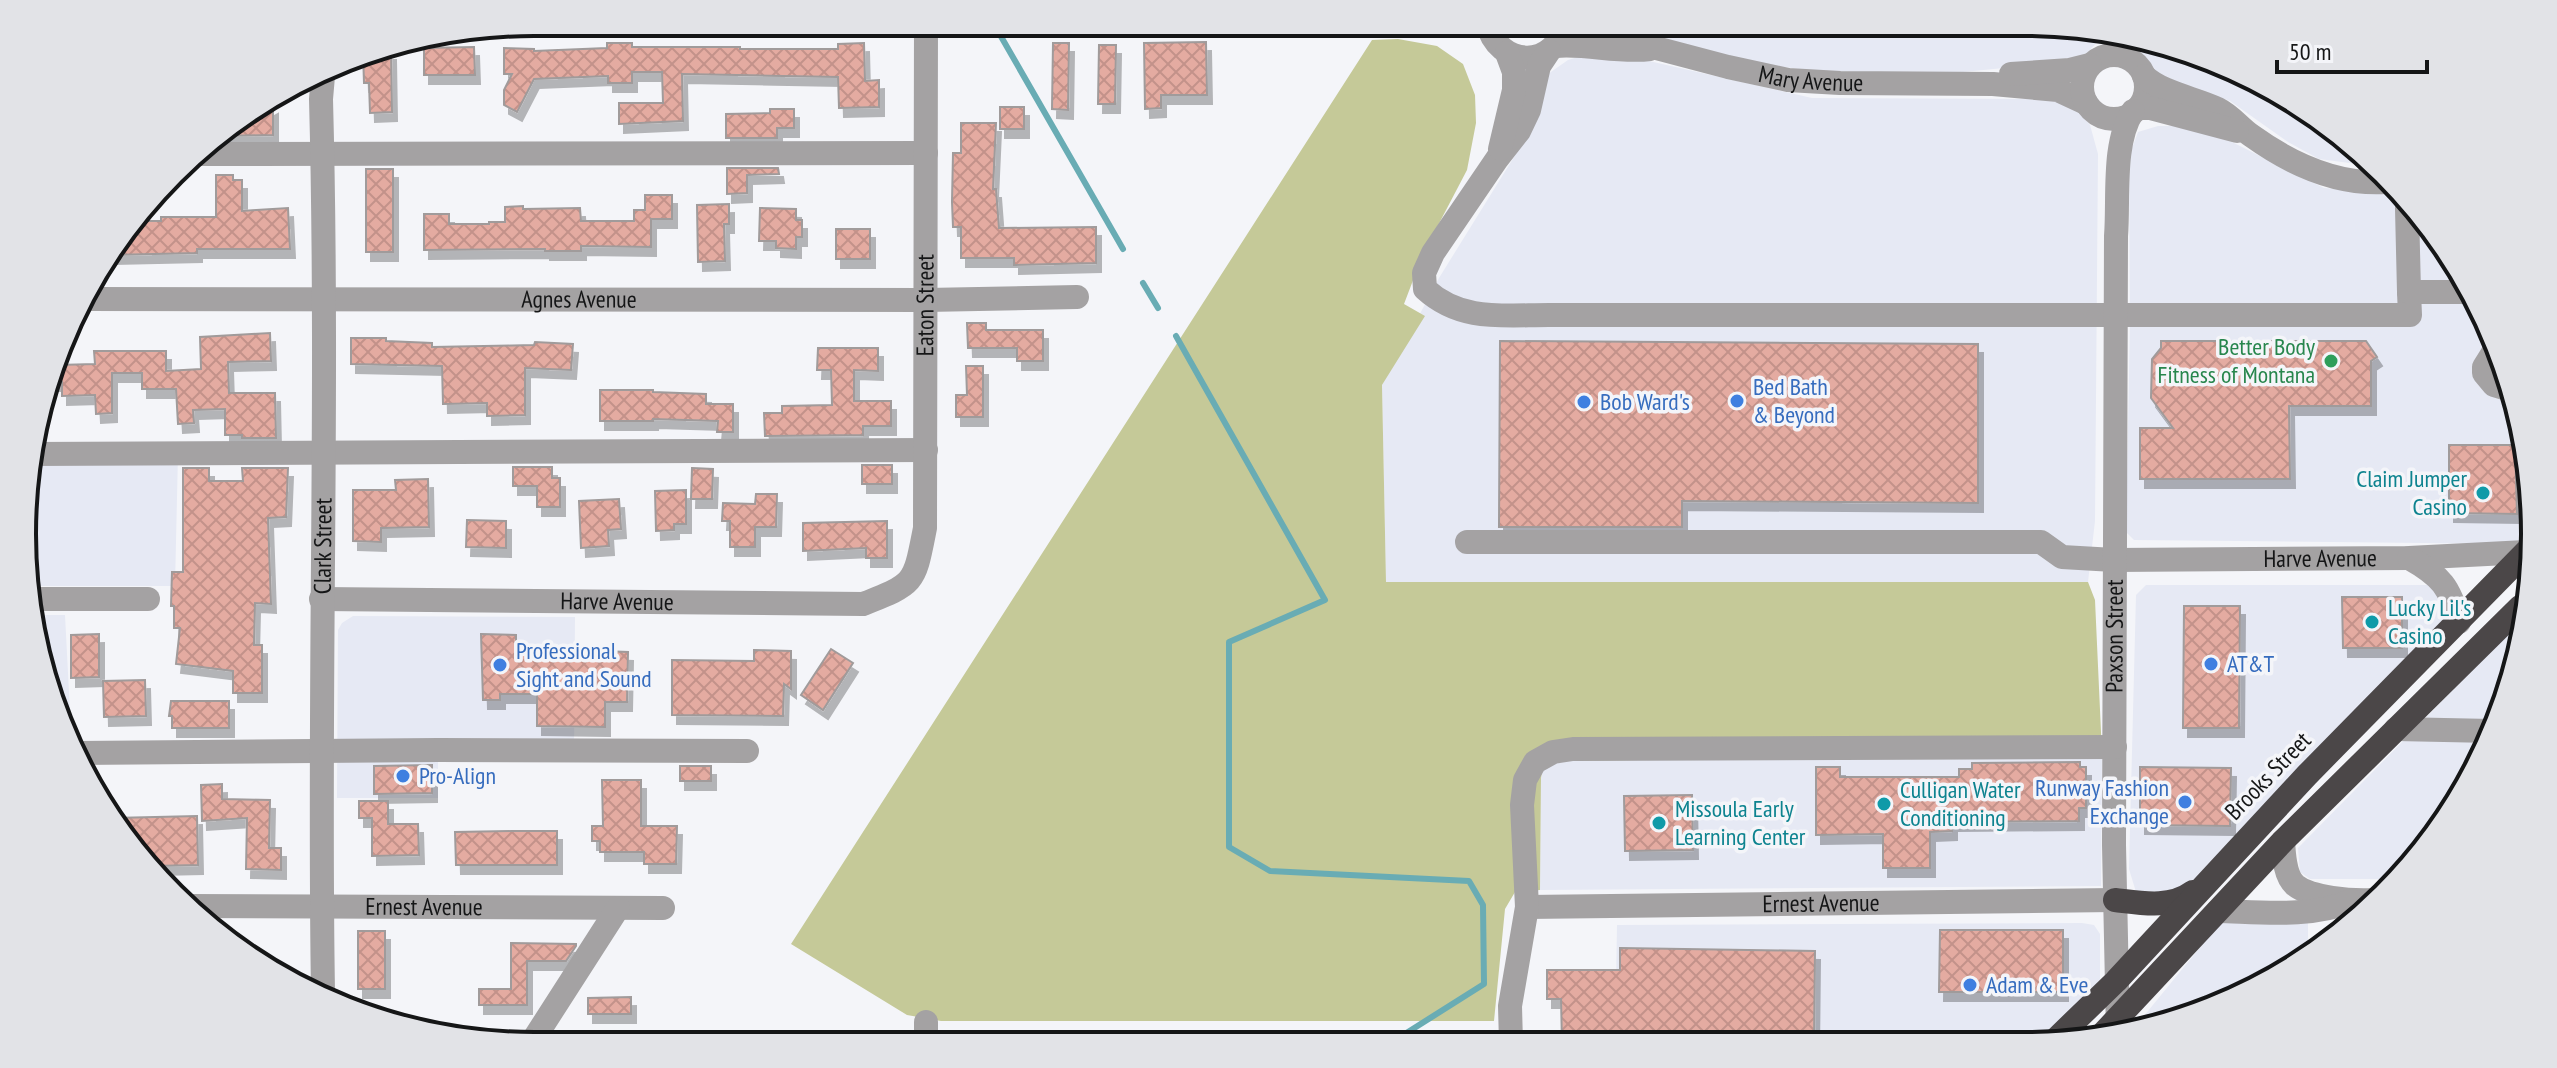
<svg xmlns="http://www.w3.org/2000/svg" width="2557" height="1068" viewBox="0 0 2557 1068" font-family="'PT Sans Narrow',sans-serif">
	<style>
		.built { fill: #e6e9f4 }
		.green { fill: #c5c998 }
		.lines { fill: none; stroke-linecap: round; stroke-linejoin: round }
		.stream { stroke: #69acb4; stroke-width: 6 }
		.building { fill: url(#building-cross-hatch); stroke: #a09b9b; stroke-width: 2; filter: url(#shadow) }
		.minor { stroke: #a4a2a3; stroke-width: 24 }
		.highway { stroke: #4b4748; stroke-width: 24 }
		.leisure-dot { fill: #2e9e5b; stroke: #f4f5f9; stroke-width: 3 }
		.shop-dot { fill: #3f7fe0; stroke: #f4f5f9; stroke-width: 3 }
		.culture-dot { fill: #0f9aa8; stroke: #f4f5f9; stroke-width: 3 }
		.labels { text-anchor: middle; stroke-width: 7; stroke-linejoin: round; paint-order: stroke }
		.street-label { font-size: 24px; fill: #151617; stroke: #f4f5f9 }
		.leisure-label { font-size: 24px; fill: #27864d; stroke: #f4f5f9; text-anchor: end }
		.shop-label { font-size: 24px; fill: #366cbe; stroke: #f4f5f9; text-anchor: start }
		.culture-label { font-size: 24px; fill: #0d838f; stroke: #f4f5f9; text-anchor: start }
		.rim { fill: none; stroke: #151617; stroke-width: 4 }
	</style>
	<defs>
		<pattern id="building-cross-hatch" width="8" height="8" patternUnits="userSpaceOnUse" patternTransform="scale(2)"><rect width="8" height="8" fill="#e4aba1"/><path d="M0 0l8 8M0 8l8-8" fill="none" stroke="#c3928a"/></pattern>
		<filter id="shadow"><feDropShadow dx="5" dy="9" stdDeviation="0" flood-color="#0004"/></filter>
	</defs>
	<rect width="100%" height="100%" fill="#f4f5f9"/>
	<!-- built -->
	<g class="built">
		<polygon points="1610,22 2023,22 2188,49 2361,149 2373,166 2319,159 2288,142 2230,101 2164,78 2148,68 2135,43 2100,39 2087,53 2066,62 1943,74 1815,71 1761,64 1685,48"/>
		<polygon points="1581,56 1649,61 1812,98 2052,99 2077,108 2090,125 2098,154 2095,521 2088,582 1386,582 1382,385 1439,278 1519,149 1548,74 1568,60"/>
		<polygon points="2158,126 2178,126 2208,130 2324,188 2393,192 2482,308 2534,501 2530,529 2515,544 2134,540 2126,532 2130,324 2129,156 2138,132"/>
		<polygon points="31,454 178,454 175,586 27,586"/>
		<polygon points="2146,585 2431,585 2450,613 2178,898 2136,892 2129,869 2136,595"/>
		<polygon points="31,615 65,615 71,731"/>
		<polygon points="353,616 575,617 574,751 438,751 438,798 337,798 338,630 342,623"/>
		<polygon points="2518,624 2508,699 2448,819 2392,879 2310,879 2300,872 2298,848"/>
		<polygon points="2102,754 2101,886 1540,890 1541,778 1543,766 1557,761"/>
		<polygon points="2224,918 2308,918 2308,955 2219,1007 2139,1029 2139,1022"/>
		<polygon points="2082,923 2094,925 2100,934 2100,983 2043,1042 1615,1043 1617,925"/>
	</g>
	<!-- green -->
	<polygon class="green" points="1398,39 1437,46 1463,64 1475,95 1476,123 1467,170 1423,254 1404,304 1425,316 1382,385 1386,582 2088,582 2095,600 2102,754 1557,761 1543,766 1541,778 1540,890 1515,892 1505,909 1494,1021 941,1021 907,1015 791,944 1372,40"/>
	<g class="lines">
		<!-- stream -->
		<g class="stream">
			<polyline points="999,33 1123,249"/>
			<polyline points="1143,283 1158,308"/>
			<polyline points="1176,336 1325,600 1229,642 1229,847 1270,871 1469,881 1483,905 1484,984 1389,1044"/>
		</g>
	</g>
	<!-- building -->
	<g class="building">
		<polygon points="1206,42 1207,95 1161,95 1161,108 1145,109 1144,43"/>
		<polygon points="607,43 632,43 632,47 740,47 740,49 838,49 838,44 864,43 865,81 879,80 879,107 839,108 838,77 682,74 683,121 619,124 619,103 663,103 662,72 632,72 632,83 608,83 608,76 534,79 517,112 504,105 504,90 512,74 504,74 504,48 534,49 534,51 607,48"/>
		<polygon points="1053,43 1069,43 1068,110 1052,109"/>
		<polygon points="1099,45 1116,45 1115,104 1098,104"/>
		<polygon points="474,47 475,75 424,75 424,48"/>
		<polygon points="366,51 391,51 392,112 370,113 369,83 364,83 363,53"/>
		<polygon points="273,105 273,135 219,136 257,114"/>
		<rect x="1000" y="107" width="24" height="22"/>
		<polygon points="770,109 794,109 794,128 777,128 777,138 726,138 726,114 770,113"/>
		<polygon points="961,123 996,123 993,189 996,189 999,228 1096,227 1096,263 1014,265 1014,258 961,258 961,227 953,227 952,202 953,153 961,153"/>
		<polygon points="727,168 778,168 779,174 747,175 747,193 727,194"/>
		<rect x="366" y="169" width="27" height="83"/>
		<polygon points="216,175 233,175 233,180 242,180 242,211 288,208 290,249 197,249 197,253 110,255 137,221 161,221 161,217 216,217"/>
		<polygon points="645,195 672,195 672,219 651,219 651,247 581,246 581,251 545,251 545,249 424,250 424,214 449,214 449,224 489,224 489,222 505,222 505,207 523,206 523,209 580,208 581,221 634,221 634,210 645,210"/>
		<polygon points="729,204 729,224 724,224 725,261 698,262 697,205"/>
		<polygon points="760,208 796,209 796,220 802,220 802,237 796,237 796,249 776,248 776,241 759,241"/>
		<rect x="836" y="229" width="34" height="30"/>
		<polygon points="967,323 986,323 986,330 1043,330 1043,361 1017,361 1017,348 968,348"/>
		<polygon points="270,333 271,361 228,362 229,393 275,393 276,438 242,438 242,435 225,435 225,409 193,410 194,423 178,424 176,389 142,389 142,373 112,373 112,413 96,414 95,395 62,396 62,382 52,382 58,365 95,364 94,351 166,351 166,371 201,369 200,337"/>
		<polygon points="351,338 386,338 386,341 432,343 432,347 534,345 535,342 573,344 571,370 525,368 525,415 487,416 487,403 443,404 442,366 351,364"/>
		<polygon points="1500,341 1978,344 1978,503 1682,501 1682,527 1499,527"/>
		<polygon points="2161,341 2366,341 2377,357 2371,361 2371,406 2289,406 2290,479 2140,479 2140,428 2173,428 2151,398 2152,359 2161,348"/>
		<polygon points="818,348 878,348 878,371 854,370 854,401 891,401 891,426 863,426 863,435 765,436 764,413 782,413 782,406 832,405 831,370 817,370"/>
		<polygon points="966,366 983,366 983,417 956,417 956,395 967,395"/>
		<polygon points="600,390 653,390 653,392 706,394 706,404 733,404 733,432 717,432 718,421 653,419 653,421 600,421"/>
		<polygon points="2449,445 2515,445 2517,514 2449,513"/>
		<rect x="862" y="465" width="30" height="19"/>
		<polygon points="513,467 552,467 552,478 560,478 560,507 537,507 537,486 513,486"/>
		<polygon points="183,468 209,468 209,481 243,481 242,468 288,468 286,517 268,518 271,604 255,603 254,645 262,645 262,693 233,693 233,671 176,664 180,628 174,628 174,606 171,606 172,572 183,572"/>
		<polygon points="692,468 713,469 712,499 691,499"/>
		<polygon points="428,479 429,527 381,528 381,542 353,541 353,490 396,490 395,480"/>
		<polygon points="686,490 686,524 674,524 674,530 656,531 655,491"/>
		<polygon points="756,494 777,494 776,527 755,527 755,547 730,547 730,521 722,521 723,503 755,504"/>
		<polygon points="619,499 621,529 608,530 609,546 581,548 579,501"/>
		<polygon points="467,520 506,521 506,548 466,547"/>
		<polygon points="887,521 887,558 866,558 866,548 803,551 803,523"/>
		<polygon points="2342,597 2402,597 2402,648 2343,648"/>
		<polygon points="2184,606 2240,606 2239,728 2183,728"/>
		<polygon points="99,634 99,677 71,678 71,635"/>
		<polygon points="481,634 516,635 516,651 549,651 549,649 628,652 627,702 605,702 605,727 537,726 537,694 500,694 500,700 483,700"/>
		<polygon points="831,649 853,663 823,710 801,695"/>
		<polygon points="754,650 791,651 791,689 784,684 783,716 672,715 672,660 754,661"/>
		<polygon points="145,680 146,716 104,717 103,681"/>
		<polygon points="171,701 229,701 229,728 172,728 172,716 169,716"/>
		<polygon points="2080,762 2080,767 2086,767 2086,808 2079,808 2079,821 1952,822 1952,831 1930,832 1930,868 1883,868 1883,834 1816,835 1816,767 1840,767 1840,777 1959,777 1959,769 1972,769 1972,763"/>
		<polygon points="432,765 432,793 374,794 374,766"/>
		<rect x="680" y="766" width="31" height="15"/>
		<polygon points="2140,767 2231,768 2230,826 2140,825"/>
		<polygon points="602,780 641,780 641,826 677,826 676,864 644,864 644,852 600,852 600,841 592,841 592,826 603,826"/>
		<polygon points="222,784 222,799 270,800 269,848 281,848 281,870 246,869 247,818 202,821 201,785"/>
		<polygon points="1692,795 1693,850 1625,851 1624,796"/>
		<polygon points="359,801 388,801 388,824 418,824 419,855 372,856 372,818 359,818"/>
		<polygon points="197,816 198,865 153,866 114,818"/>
		<polygon points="512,831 557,831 557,865 456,865 455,832"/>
		<polygon points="1940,930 2063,930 2063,992 1939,992"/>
		<rect x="358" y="931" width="27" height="58"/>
		<polygon points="511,943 576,944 576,946 566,961 527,961 527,1005 479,1005 479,989 511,989"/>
		<polygon points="1620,948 1815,951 1814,1042 1562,1043 1561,999 1547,999 1547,970 1620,970"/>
		<polygon points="631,997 631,1014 588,1014 588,998"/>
	</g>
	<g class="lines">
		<!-- minor -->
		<g class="minor">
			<path d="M 1487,22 C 1497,69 1557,70 1565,22"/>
			<path id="s1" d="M 1592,22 L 1623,32 L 1656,48 L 1728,67 L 1788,80 L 1840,83 L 1993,84 L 2058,90 L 2086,103"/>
			<path d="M 1555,46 C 1587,43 1618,53 1650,49"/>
			<path d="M 1549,51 L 1539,66 L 1529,110 L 1519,131 L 1497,159 L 1433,253 L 1424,273 L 1425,289 C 1461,322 1503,315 1549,315 L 2410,315 L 2409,292"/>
			<circle cx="2114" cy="87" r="32"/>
			<polyline points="2011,74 2070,70 2090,65"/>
			<path d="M 2144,76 C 2162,93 2195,98 2218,109 C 2232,116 2240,128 2252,136 C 2291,164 2337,185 2386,182"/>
			<polyline points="2138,108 2150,108 2237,131"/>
			<polyline points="1500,149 1514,90 1514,72 1507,53"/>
			<polyline points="192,154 926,153"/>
			<polyline points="2407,209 2409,292 2470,292"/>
			<path id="s2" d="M 83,299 L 926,300 L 1077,297"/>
			<polyline points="2494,351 2484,367 2484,373 2494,385 2504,388"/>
			<polyline points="31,454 926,450"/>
			<path id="s3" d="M 1467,542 L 2041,542 L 2062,557 L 2114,560 L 2409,558 L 2526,552"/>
			<path d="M 2409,558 C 2441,576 2450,587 2459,622"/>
			<polyline points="27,599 148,599"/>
			<path id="s4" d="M 321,599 L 863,604 C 916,583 914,584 925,528 L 926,22"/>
			<polyline points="2396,729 2492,731"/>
			<polyline points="78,753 438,750 747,751"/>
			<path d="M 2283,841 C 2284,854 2284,875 2295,885 C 2311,898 2352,901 2372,900"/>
			<path id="s5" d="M 186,906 L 663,908"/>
			<path id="s6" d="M 1527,907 L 2115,900"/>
			<path d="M 2218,911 C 2260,912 2312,918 2351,901"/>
			<path id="s7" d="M 323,992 C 318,695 329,397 321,99 L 323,76"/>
			<path id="s8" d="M 2118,1032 L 2114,845 L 2116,236 C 2119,199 2112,143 2133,111"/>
			<polyline points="1511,1043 1510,1006 1527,907 1522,805 1525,780 1535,762 1553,752 1573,749 2115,747"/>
			<polyline points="530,1045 618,908"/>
			<polyline points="926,1045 926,1022"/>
		</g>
		<!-- highway -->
		<g class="highway">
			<path d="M 2115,900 C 2141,903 2170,909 2193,892"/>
			<polyline points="2098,1039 2283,841 2520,607"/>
			<polyline points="2053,1042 2116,981 2307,775 2527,551"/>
		</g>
	</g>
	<!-- markers -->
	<circle class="leisure-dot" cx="2331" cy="361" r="8"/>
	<g class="shop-dot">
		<circle cx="1737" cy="401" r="8"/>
		<circle cx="1584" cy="402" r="8"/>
		<circle cx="2211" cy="664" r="8"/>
		<circle cx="500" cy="665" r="8"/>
		<circle cx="403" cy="776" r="8"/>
		<circle cx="2185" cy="802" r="8"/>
		<circle cx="1970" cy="985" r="8"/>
	</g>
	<g class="culture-dot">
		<circle cx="2483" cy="493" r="8"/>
		<circle cx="2372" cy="622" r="8"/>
		<circle cx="1884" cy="804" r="8"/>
		<circle cx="1659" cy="823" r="8"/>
	</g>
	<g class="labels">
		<!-- street labels -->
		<g class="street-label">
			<text dy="8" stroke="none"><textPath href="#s1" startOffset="228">Mary Avenue</textPath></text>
			<text dy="8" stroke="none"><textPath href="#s2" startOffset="496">Agnes Avenue</textPath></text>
			<text dy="8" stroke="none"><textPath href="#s4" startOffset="872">Eaton Street</textPath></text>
			<text dy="8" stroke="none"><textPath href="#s7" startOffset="446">Clark Street</textPath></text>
			<text dy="8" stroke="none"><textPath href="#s3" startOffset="858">Harve Avenue</textPath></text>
			<text dy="8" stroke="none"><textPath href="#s4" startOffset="296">Harve Avenue</textPath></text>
			<text dy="8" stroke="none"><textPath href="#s8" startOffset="396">Paxson Street</textPath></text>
			<text transform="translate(2268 776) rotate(-46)" y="8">Brooks Street</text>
			<text dy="8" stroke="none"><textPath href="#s6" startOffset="294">Ernest Avenue</textPath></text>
			<text dy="8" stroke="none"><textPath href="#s5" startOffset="238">Ernest Avenue</textPath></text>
		</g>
		<!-- leisure labels -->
		<g class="leisure-label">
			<text x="2315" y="355">Better Body<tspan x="2315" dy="28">Fitness of Montana</tspan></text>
		</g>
		<!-- shop labels -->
		<g class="shop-label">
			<text x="1753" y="395">Bed Bath<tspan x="1753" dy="28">&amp; Beyond</tspan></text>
			<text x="1600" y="410">Bob Ward's</text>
			<text x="516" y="659">Professional<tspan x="516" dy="28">Sight and Sound</tspan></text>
			<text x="2227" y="672">AT&amp;T</text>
			<text x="419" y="784">Pro-Align</text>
			<text x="2169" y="796" text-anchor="end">Runway Fashion<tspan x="2169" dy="28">Exchange</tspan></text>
			<text x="1986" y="993">Adam &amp; Eve</text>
		</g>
		<!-- culture labels -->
		<g class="culture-label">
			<text x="2467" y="487" text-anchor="end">Claim Jumper<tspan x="2467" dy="28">Casino</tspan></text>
			<text x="2388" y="616">Lucky Lil's<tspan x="2388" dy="28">Casino</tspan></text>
			<text x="1900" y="798">Culligan Water<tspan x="1900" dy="28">Conditioning</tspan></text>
			<text x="1675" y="817">Missoula Early<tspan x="1675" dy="28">Learning Center</tspan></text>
		</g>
	</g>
	<!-- crop -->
	<path d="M0 0H2557V1068H0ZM534 36H2023A498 498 0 0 1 2521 534V534A498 498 0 0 1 2023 1032H534A498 498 0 0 1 36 534V534A498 498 0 0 1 534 36Z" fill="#e2e3e7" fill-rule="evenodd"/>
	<path class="rim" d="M534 36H2023A498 498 0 0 1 2521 534V534A498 498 0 0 1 2023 1032H534A498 498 0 0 1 36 534V534A498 498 0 0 1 534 36Z"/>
	<!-- scale -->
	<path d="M2277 60v12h150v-12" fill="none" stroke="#151617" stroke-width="4"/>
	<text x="2289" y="60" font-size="24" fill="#151617" stroke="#f4f5f9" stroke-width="6" paint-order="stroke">50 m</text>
</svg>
